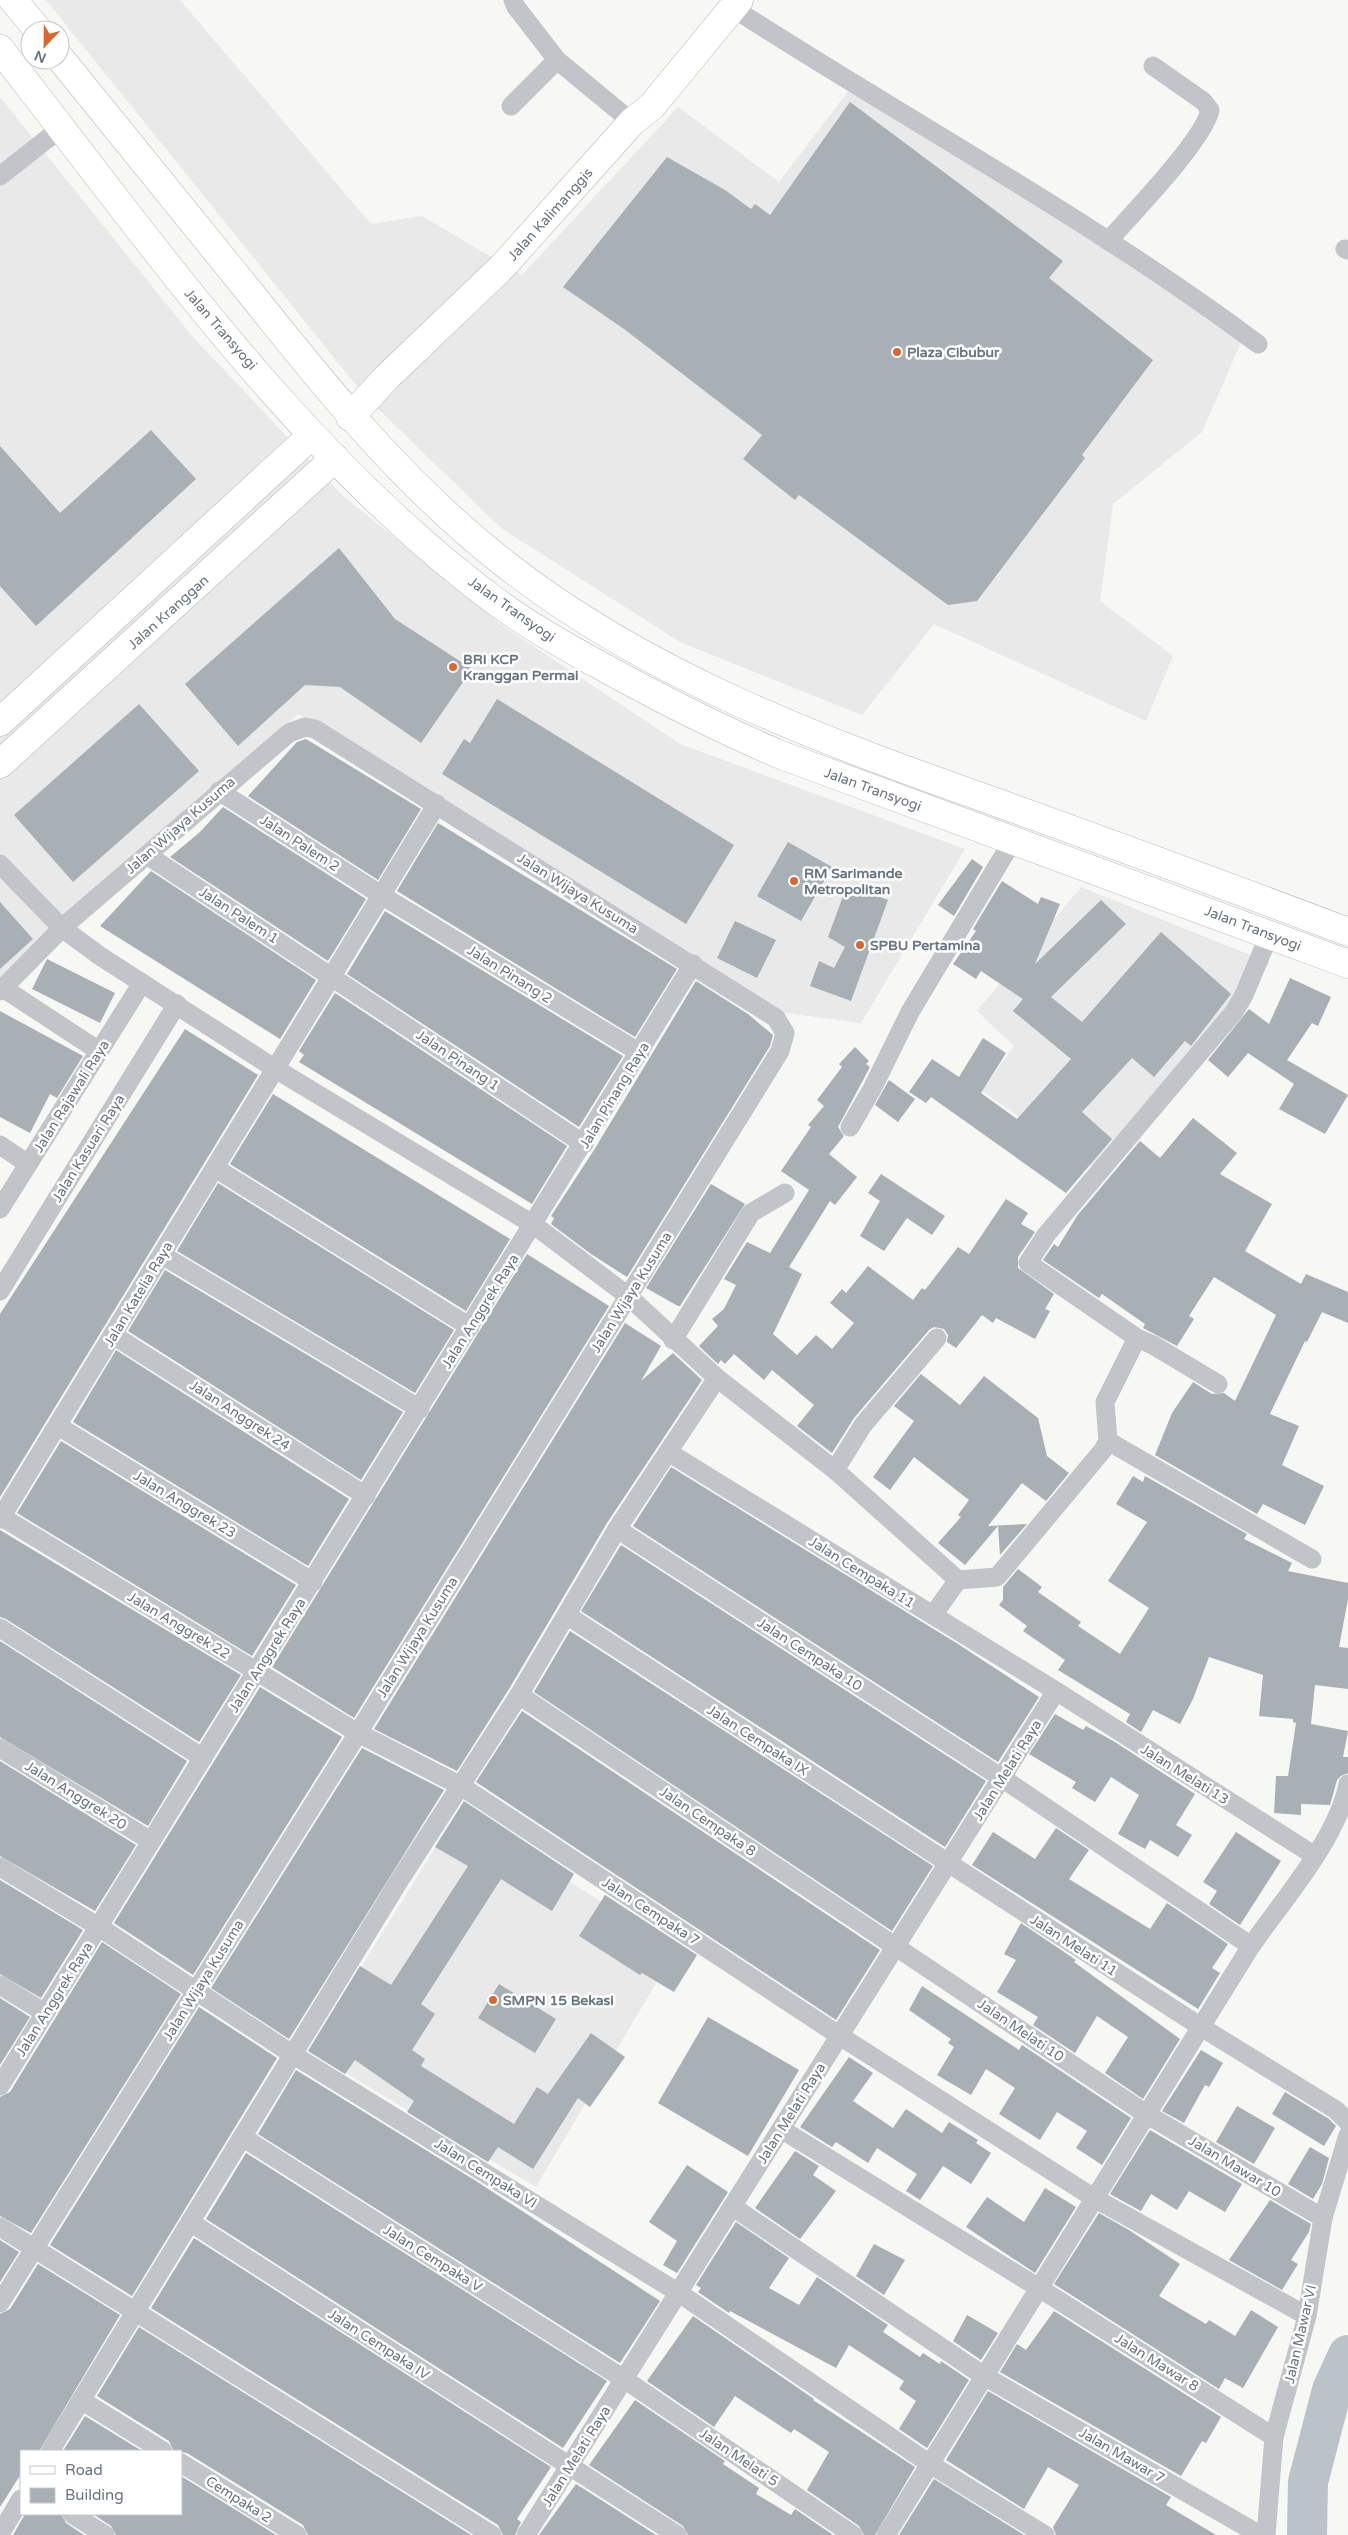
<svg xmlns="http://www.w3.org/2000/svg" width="1348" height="2535" viewBox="0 0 1348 2535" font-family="'Varela Round',sans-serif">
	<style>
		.built { fill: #e8e9e8 }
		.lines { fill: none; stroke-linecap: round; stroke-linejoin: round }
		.river { stroke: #bac3c8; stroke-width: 40 }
		.building { fill: #a8afb5 }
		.secondary-casing { stroke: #b3b8bc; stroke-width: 29 }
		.highway-casing { stroke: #b4b7ba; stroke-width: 29 }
		.street { stroke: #c1c4c8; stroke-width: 19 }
		.secondary { stroke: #fff; stroke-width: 28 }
		.highway { stroke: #fff; stroke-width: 28 }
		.poi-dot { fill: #d76834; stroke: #fff; stroke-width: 2 }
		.labels { text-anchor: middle; stroke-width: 5; stroke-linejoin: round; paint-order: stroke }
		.street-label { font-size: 14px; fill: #687583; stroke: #fff }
		.poi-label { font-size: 14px; font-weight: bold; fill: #687583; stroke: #fff; text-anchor: start }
	</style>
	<rect width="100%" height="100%" fill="#f7f7f4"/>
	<!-- built -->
	<g class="built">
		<polygon points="46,0 180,0 371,224 422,216 522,275 678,107 779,182 859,77 1243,338 1202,432 1113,504 1100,601 1173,656 1146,721 934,624 862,715 680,642 501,528 365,396"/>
		<polygon points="0,97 192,336 342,495 500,624 680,744 965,849 861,1023 771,1011 298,714 0,983"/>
		<polygon points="1081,887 1270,963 1160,1100 1098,1171 982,1091 1014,1046 977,1011"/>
		<polygon points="458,1811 676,1949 536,2187 309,2051"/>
	</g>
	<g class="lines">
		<!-- river -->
		<polyline class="river" points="1307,2535 1308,2482 1332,2390 1348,2355"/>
	</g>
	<!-- building -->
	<g class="building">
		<polygon points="850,102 1063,261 1049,278 1153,360 1082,455 1085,458 977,601 948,605 799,495 795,500 743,459 762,435 624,329 563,287 667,157 725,190 751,209 755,204 770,215"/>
		<polygon points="151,430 196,479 36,626 0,586 0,446 60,513"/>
		<polygon points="339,548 395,619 472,669 421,743 340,687 305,685 238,746 185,684"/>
		<polygon points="497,699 734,845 686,924 442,774 464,739 470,743"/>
		<polygon points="139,704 199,771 73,882 14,815"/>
		<polygon points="306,739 421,809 378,880 248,796 297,742"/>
		<polygon points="223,807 366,899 328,961 170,857 200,832"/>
		<polygon points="438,823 677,969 635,1037 397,891"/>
		<polygon points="788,842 832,867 801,921 757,896"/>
		<polygon points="972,859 983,867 954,916 938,905"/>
		<polygon points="151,871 316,980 280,1039 100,926"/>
		<polygon points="1002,881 1038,904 1041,897 1060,904 1035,964 1101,900 1126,924 1051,997 1082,1022 1161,932 1231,994 1191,1046 1185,1041 1154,1077 1132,1058 1082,1112 1112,1139 1066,1193 931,1097 926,1103 909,1092 932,1059 959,1077 983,1038 1006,1053 981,1093 1017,1119 1071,1059 1013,1011 1023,999 981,971 976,979 953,964 976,931 973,929"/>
		<polygon points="847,885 888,900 851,1001 810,986 819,961 834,968 845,947 828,937"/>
		<polygon points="0,902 33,939 0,969"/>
		<polygon points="385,911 623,1056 579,1127 347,974"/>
		<polygon points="735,921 776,940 757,978 717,958"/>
		<polygon points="47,959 115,993 100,1023 32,989"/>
		<polygon points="1290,978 1331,997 1318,1026 1312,1023 1287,1060 1348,1095 1325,1134 1279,1109 1294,1084 1248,1053 1228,1077 1208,1060 1249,1009 1269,1024"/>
		<polygon points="696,981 748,1014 773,1035 770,1046 627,1277 591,1254 551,1224 554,1218 551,1216 594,1150"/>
		<polygon points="335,993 567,1146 532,1204 299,1062 304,1055 299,1051"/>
		<polygon points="0,1011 83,1056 57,1098 50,1094 30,1133 0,1117"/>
		<polygon points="185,1029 258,1075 0,1497 0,1314"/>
		<polygon points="855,1047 869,1061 866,1064 870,1067 838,1127 844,1136 829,1154 857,1177 835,1205 830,1201 789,1267 802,1274 773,1334 797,1355 816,1335 832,1349 854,1323 830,1303 842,1289 846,1293 868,1266 913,1300 922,1288 925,1290 958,1247 969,1254 1006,1199 1028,1213 1021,1224 1035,1232 1018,1257 1018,1268 1054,1294 1045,1309 1050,1311 1035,1339 996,1318 993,1323 982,1315 956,1348 947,1342 948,1335 944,1329 934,1327 929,1330 854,1418 832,1453 797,1426 814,1405 772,1370 764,1380 734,1354 725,1364 721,1360 718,1364 699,1346 718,1326 712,1319 724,1309 736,1285 724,1279 747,1242 770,1253 809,1190 781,1171 811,1127 808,1125 824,1106 817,1100 842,1067 839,1064"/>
		<polygon points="889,1080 915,1099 898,1122 875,1105"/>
		<polygon points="273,1094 510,1239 466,1311 230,1164"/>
		<polygon points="1193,1118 1237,1153 1220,1174 1272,1204 1245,1251 1301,1284 1306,1274 1348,1292 1348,1323 1322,1312 1307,1342 1305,1341 1270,1414 1299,1426 1282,1465 1324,1486 1305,1525 1263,1504 1257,1514 1155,1455 1172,1413 1193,1382 1212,1394 1224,1393 1235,1401 1276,1315 1214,1277 1189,1316 1194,1319 1177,1346 1143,1328 1145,1324 1102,1294 1099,1298 1043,1260 1054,1244 1058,1247 1077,1216 1140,1141 1160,1158"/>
		<polygon points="881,1174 945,1216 932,1235 907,1218 884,1251 860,1236 880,1201 868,1193"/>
		<polygon points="218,1183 454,1330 415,1393 177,1251"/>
		<polygon points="711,1184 745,1204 680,1306 678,1306 646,1288"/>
		<polygon points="527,1254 609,1306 354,1718 272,1667"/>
		<polygon points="165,1270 403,1412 361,1480 128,1331"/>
		<polygon points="625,1323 661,1346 641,1381 673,1353 702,1380 607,1523 509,1689 457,1771 374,1729"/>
		<polygon points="116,1350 349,1499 308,1566 73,1422"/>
		<polygon points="921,1374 960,1405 984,1376 1038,1418 1047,1456 1069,1473 1046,1501 1022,1483 988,1526 1027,1524 1000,1555 998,1526 965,1565 938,1543 961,1517 958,1515 969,1500 914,1457 890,1490 873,1477 914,1421 894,1406"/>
		<polygon points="61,1441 296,1585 252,1656 17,1513"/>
		<polygon points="671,1467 958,1644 1039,1697 998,1762 633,1526"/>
		<polygon points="1133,1476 1143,1482 1145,1476 1247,1534 1244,1539 1292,1563 1288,1571 1348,1583 1348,1599 1339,1647 1348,1648 1348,1689 1315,1685 1311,1724 1348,1731 1343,1757 1348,1757 1348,1773 1341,1776 1337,1780 1330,1805 1301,1804 1301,1815 1274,1813 1276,1776 1288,1776 1296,1723 1293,1722 1293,1719 1259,1716 1263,1675 1209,1657 1193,1699 1180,1724 1153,1710 1141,1732 1126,1722 1130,1714 1058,1670 1065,1660 1023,1631 1027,1626 999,1605 1003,1600 1003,1587 1018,1569 1042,1587 1038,1592 1081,1622 1078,1626 1120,1654 1149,1608 1108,1581 1147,1522 1116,1504"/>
		<polygon points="0,1530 241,1675 199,1742 6,1619 0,1617"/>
		<polygon points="621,1545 986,1781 945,1847 581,1611"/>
		<polygon points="570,1631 933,1866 892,1931 534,1692"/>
		<polygon points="0,1641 187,1761 148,1826 0,1737"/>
		<polygon points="260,1687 342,1737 193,1975 114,1923"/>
		<polygon points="522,1711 880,1950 836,2020 476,1782"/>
		<polygon points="1055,1714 1083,1730 1086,1726 1115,1742 1195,1794 1176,1825 1192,1835 1178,1857 1150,1840 1145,1849 1118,1834 1139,1795 1111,1777 1095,1802 1072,1788 1076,1782 1029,1754"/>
		<polygon points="362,1748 444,1790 289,2039 211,1988"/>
		<polygon points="0,1761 136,1845 95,1911 0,1856"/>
		<polygon points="464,1801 574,1874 552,1911 501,1879 421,2004 435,2014 412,2050 425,2059 421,2066 514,2124 537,2087 548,2094 591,2033 625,2057 590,2107 578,2098 533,2169 498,2147 488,2162 407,2112 414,2101 355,2060 345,2074 308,2051 360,1966 391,1985 468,1866 435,1847"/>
		<polygon points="1056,1828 1089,1850 1069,1879 1150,1929 1167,1903 1228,1944 1212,1968 1220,1973 1198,2009 972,1865 993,1832 1035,1859"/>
		<polygon points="1236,1832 1281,1861 1240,1925 1209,1904 1217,1891 1203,1882"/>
		<polygon points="0,1880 83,1930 41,1998 0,1974"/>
		<polygon points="605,1895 697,1955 674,1992 642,1973 640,1975 579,1936"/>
		<polygon points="1021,1923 1076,1960 1074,1962 1180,2039 1143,2099 1105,2073 1128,2037 1097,2016 1075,2053 1033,2025 1038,2017 997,1992 1016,1960 1004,1954"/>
		<polygon points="102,1942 181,1994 31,2233 0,2216 0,2097 10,2092"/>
		<polygon points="499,1984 556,2019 535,2053 478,2018"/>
		<polygon points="922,1986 1019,2050 1022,2045 1131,2118 1102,2165 1076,2148 1087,2131 1057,2112 1040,2140 999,2114 1015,2088 986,2069 971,2095 937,2075 954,2047 948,2043 951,2039 909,2010"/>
		<polygon points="0,1998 30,2017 0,2065"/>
		<polygon points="199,2007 277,2058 132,2296 50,2245"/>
		<polygon points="708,2017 799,2070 748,2156 658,2103"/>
		<polygon points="1201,2050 1223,2063 1209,2087 1205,2085 1184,2123 1162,2111"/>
		<polygon points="849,2057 873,2073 853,2101 893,2128 906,2109 942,2133 949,2122 978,2140 976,2143 991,2153 971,2184 943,2166 920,2200 906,2191 917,2174 877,2148 868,2163 836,2142 832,2147 800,2127"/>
		<polygon points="296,2070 476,2181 660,2301 620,2363 258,2134"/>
		<polygon points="1285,2092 1329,2119 1336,2126 1324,2146 1272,2114"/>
		<polygon points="1237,2106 1275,2128 1254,2164 1216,2142"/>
		<polygon points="1150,2130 1242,2184 1225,2212 1189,2191 1177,2210 1151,2194 1141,2211 1110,2194"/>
		<polygon points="1310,2147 1329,2158 1322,2184 1313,2199 1288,2184"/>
		<polygon points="795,2151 819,2166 813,2175 836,2191 800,2239 755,2208"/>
		<polygon points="246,2153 607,2381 563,2448 206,2219"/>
		<polygon points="687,2165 728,2192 677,2273 663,2265 677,2241 649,2222"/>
		<polygon points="1045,2188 1076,2207 1035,2273 966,2227 987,2197 1024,2222"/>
		<polygon points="1270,2200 1311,2224 1309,2232 1291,2260 1298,2264 1282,2290 1229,2260"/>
		<polygon points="1099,2213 1129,2230 1180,2264 1159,2296 1206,2324 1209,2320 1235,2336 1251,2310 1278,2327 1243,2388 1225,2378 1219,2389 1054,2284"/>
		<polygon points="736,2222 789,2258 769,2288 799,2305 817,2277 888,2325 883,2332 920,2357 923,2353 940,2364 941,2361 969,2380 927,2448 899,2429 916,2401 899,2389 904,2381 849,2345 836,2368 730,2311 729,2313 698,2292 701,2288 696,2285"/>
		<polygon points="194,2238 551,2467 517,2519 521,2522 515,2535 503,2535 498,2525 151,2308"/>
		<polygon points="0,2240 19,2252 0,2282"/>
		<polygon points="874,2244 905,2260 884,2295 856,2276"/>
		<polygon points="38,2264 120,2315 39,2451 21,2451 21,2474 0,2507 0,2314 10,2309"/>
		<polygon points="1054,2311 1221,2417 1206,2443 1202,2441 1181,2476 1000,2372 1017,2344 1026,2350"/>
		<polygon points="967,2315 998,2333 981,2360 953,2341"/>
		<polygon points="693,2316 814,2399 813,2400 915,2467 875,2535 864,2535 859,2526 807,2490 829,2452 794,2429 791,2433 735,2396 714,2427 647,2381"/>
		<polygon points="139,2327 471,2535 308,2535 303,2525 187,2453 174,2451 169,2441 97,2396"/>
		<polygon points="988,2391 1171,2497 1166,2505 1216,2535 1056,2535 1053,2527 1079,2485 1048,2467 1024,2509 946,2460"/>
		<polygon points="635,2400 725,2461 723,2464 759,2488 756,2494 791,2515 795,2509 833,2535 688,2535 683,2526 589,2465"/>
		<polygon points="85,2416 142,2451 63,2451"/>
		<polygon points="181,2476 276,2535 116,2535 111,2526 93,2514 181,2514"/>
		<polygon points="934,2479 1024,2535 899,2535"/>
		<polygon points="576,2484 656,2535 539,2535"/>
		<polygon points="25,2514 61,2514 66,2523 84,2535 13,2535"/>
	</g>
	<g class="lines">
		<!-- secondary casing -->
		<g class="secondary-casing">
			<g id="secondary">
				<polyline points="350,417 387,377 503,266 632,122 652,106 739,0"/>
				<polyline points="0,722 312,435"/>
				<polyline points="0,764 335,458"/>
			</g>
		</g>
		<!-- highway casing -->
		<g class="highway-casing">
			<g id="highway">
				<polyline points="13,0 38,30"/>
				<path d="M 0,49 C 152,243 301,459 502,606 C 534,629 568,648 603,667 C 661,699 720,729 781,755 L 1348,964"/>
				<path d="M 60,58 C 124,137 188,216 252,295 C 330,393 405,486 505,564 C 652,679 826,742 1001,804 C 1117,846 1233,888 1348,932"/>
			</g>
		</g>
		<!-- street -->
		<g class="street">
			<polyline points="513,0 516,7 557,60 632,122"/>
			<path d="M 733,8 C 908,121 1092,220 1258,344"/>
			<polyline points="511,106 557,60"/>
			<polyline points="0,176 61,128"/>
			<path d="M 1108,241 C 1131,215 1204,140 1210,110 L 1203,101 L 1153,66"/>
			<polyline points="1345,249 1348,250"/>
			<polyline points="219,791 381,895 640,1053"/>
			<polyline points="147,855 584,1144"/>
			<polyline points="0,864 62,928 100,956 274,1068 534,1225 628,1296 717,1378 617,1529 519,1695 399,1881 50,2451"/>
			<polyline points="3,988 99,1051"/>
			<polyline points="0,991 64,926 289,733 305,727 315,729 776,1018 785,1033 780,1051 358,1733 0,2303"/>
			<polyline points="850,1127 872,1089 910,1012 1013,840"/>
			<polyline points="0,1145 28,1164"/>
			<polyline points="215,1168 470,1327"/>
			<polyline points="0,1209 142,983"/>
			<polyline points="162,1255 420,1409"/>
			<polyline points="0,1291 177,1004"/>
			<polyline points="113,1335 366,1496"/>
			<polyline points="673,1340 751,1213 785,1193"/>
			<polyline points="717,1378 835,1470 958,1580 997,1577 1103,1450 1108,1441 1105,1402 1137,1338"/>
			<polyline points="1218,1384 1153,1345 1137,1338 1028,1263 1046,1235 1234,1012 1244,995 1270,933"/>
			<polyline points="58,1426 313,1582"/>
			<polyline points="1108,1441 1312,1559"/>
			<polyline points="668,1452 1056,1691 1315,1856"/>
			<polyline points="835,1470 863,1425 937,1338"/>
			<polyline points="2,1517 358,1733 461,1786 840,2036 1094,2198 1307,2316"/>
			<polyline points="0,1519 437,804"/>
			<polyline points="617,1529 1002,1778 1251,1946"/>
			<polyline points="933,1615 958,1580"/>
			<polyline points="568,1616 1201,2027 1336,2110 1348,2122"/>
			<polyline points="0,1628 203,1758"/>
			<polyline points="519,1695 1146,2114 1323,2218"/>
			<polyline points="0,1748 151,1841"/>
			<polyline points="0,1867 99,1927 292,2054 679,2293 930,2464 1045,2535"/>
			<polyline points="0,1985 45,2013"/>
			<polyline points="0,2086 693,964"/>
			<polyline points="781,2129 1039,2288 1274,2437"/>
			<polyline points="242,2137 624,2379 853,2535"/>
			<polyline points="733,2207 984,2376 1260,2535"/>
			<polyline points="190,2222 677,2535"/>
			<polyline points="0,2227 492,2535"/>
			<polyline points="81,2400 163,2451"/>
			<polyline points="181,2463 297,2535"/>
			<polyline points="72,2514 105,2535"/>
			<polyline points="0,2534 21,2499"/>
			<polyline points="526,2535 1056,1691"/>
			<path d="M 886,2535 L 1251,1946 C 1283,1900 1337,1839 1348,1784"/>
			<polyline points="1266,2535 1274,2437 1307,2316 1323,2218 1348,2135"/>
		</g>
		<!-- secondary -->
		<use href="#secondary" class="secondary"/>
		<!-- highway -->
		<use href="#highway" class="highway"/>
	</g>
	<!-- markers -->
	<g class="poi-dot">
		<circle cx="897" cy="352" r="5"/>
		<circle cx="453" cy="667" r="5"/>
		<circle cx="794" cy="881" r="5"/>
		<circle cx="860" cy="945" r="5"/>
		<circle cx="493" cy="2000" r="5"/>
	</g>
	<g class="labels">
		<!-- street labels -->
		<g class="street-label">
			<text transform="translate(550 214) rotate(-48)" y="5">Jalan Kalimanggis</text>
			<text transform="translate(221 329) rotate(49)" y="5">Jalan Transyogi</text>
			<text transform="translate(512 609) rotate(35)" y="5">Jalan Transyogi</text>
			<text transform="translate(168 612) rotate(-42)" y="5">Jalan Kranggan</text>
			<text transform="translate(873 789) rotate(20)" y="5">Jalan Transyogi</text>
			<text transform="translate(180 825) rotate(-41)" y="5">Jalan Wijaya Kusuma</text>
			<text transform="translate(300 843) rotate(33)" y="5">Jalan Palem 2</text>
			<text transform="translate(578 893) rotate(32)" y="5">Jalan Wijaya Kusuma</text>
			<text transform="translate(239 915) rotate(33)" y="5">Jalan Palem 1</text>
			<text transform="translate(1253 928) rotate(21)" y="5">Jalan Transyogi</text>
			<text transform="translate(510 974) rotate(32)" y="5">Jalan Pinang 2</text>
			<text transform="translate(458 1060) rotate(34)" y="5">Jalan Pinang 1</text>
			<text transform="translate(614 1095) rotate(-59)" y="5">Jalan Pinang Raya</text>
			<text transform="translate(71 1096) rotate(-58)" y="5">Jalan Rajawali Raya</text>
			<text transform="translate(88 1148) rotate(-58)" y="5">Jalan Kasuari Raya</text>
			<text transform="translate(631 1292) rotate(-58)" y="5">Jalan Wijaya Kusuma</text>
			<text transform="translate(138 1294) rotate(-59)" y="5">Jalan Katelia Raya</text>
			<text transform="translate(480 1311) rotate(-58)" y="5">Jalan Anggrek Raya</text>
			<text transform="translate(240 1415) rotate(33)" y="5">Jalan Anggrek 24</text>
			<text transform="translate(185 1504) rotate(31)" y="5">Jalan Anggrek 23</text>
			<text transform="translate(862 1572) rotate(32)" y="5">Jalan Cempaka 11</text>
			<text transform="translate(179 1625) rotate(31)" y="5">Jalan Anggrek 22</text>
			<text transform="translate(417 1637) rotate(-58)" y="5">Jalan Wijaya Kusuma</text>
			<text transform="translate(810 1654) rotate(33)" y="5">Jalan Cempaka 10</text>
			<text transform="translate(267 1655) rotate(-58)" y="5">Jalan Anggrek Raya</text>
			<text transform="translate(758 1740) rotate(33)" y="5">Jalan Cempaka IX</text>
			<text transform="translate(1007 1770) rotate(-58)" y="5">Jalan Melati Raya</text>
			<text transform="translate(1185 1774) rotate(32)" y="5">Jalan Melati 13</text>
			<text transform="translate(76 1795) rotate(32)" y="5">Jalan Anggrek 20</text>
			<text transform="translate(708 1821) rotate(34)" y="5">Jalan Cempaka 8</text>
			<text transform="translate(651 1911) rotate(33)" y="5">Jalan Cempaka 7</text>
			<text transform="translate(1074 1945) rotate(33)" y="5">Jalan Melati 11</text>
			<text transform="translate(203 1980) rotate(-58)" y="5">Jalan Wijaya Kusuma</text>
			<text transform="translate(54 1999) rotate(-58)" y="5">Jalan Anggrek Raya</text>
			<text transform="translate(1021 2030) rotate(34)" y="5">Jalan Melati 10</text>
			<text transform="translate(791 2113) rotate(-58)" y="5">Jalan Melati Raya</text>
			<text transform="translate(1235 2166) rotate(31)" y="5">Jalan Mawar 10</text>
			<text transform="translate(486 2173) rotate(32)" y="5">Jalan Cempaka VI</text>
			<text transform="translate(433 2258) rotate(32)" y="5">Jalan Cempaka V</text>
			<text transform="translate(1300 2334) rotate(-77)" y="5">Jalan Mawar VI</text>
			<text transform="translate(379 2344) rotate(33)" y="5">Jalan Cempaka IV</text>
			<text transform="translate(1157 2362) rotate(32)" y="5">Jalan Mawar 8</text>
			<text transform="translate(1122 2455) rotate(30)" y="5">Jalan Mawar 7</text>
			<text transform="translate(576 2456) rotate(-58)" y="5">Jalan Melati Raya</text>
			<text transform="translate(739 2457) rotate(34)" y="5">Jalan Melati 5</text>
			<text transform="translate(239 2499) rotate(32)" y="5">Cempaka 2</text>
		</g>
		<!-- poi labels -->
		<g class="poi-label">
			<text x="907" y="357">Plaza Cibubur</text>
			<text x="463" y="664">BRI KCP<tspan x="463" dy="16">Kranggan Permai</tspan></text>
			<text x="804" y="878">RM Sarimande<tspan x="804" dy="16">Metropolitan</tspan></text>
			<text x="870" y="950">SPBU Pertamina</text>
			<text x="503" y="2005">SMPN 15 Bekasi</text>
		</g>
	</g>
	<!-- legend -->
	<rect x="20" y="2450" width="162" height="65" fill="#ffffff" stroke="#c3c8cd"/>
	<rect x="30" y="2466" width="25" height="8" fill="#ffffff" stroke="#c3c8cd"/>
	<text x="65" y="2475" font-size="15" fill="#687583">Road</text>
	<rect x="30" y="2488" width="25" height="15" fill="#a8afb5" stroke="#c3c8cd"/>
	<text x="65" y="2500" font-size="15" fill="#687583">Building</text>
	<!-- north arrow -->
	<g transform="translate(45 45) rotate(202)"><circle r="24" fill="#ffffff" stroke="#c3c8cd"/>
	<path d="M0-4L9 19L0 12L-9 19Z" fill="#d76834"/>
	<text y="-8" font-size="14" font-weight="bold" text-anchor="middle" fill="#687583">N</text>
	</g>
</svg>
